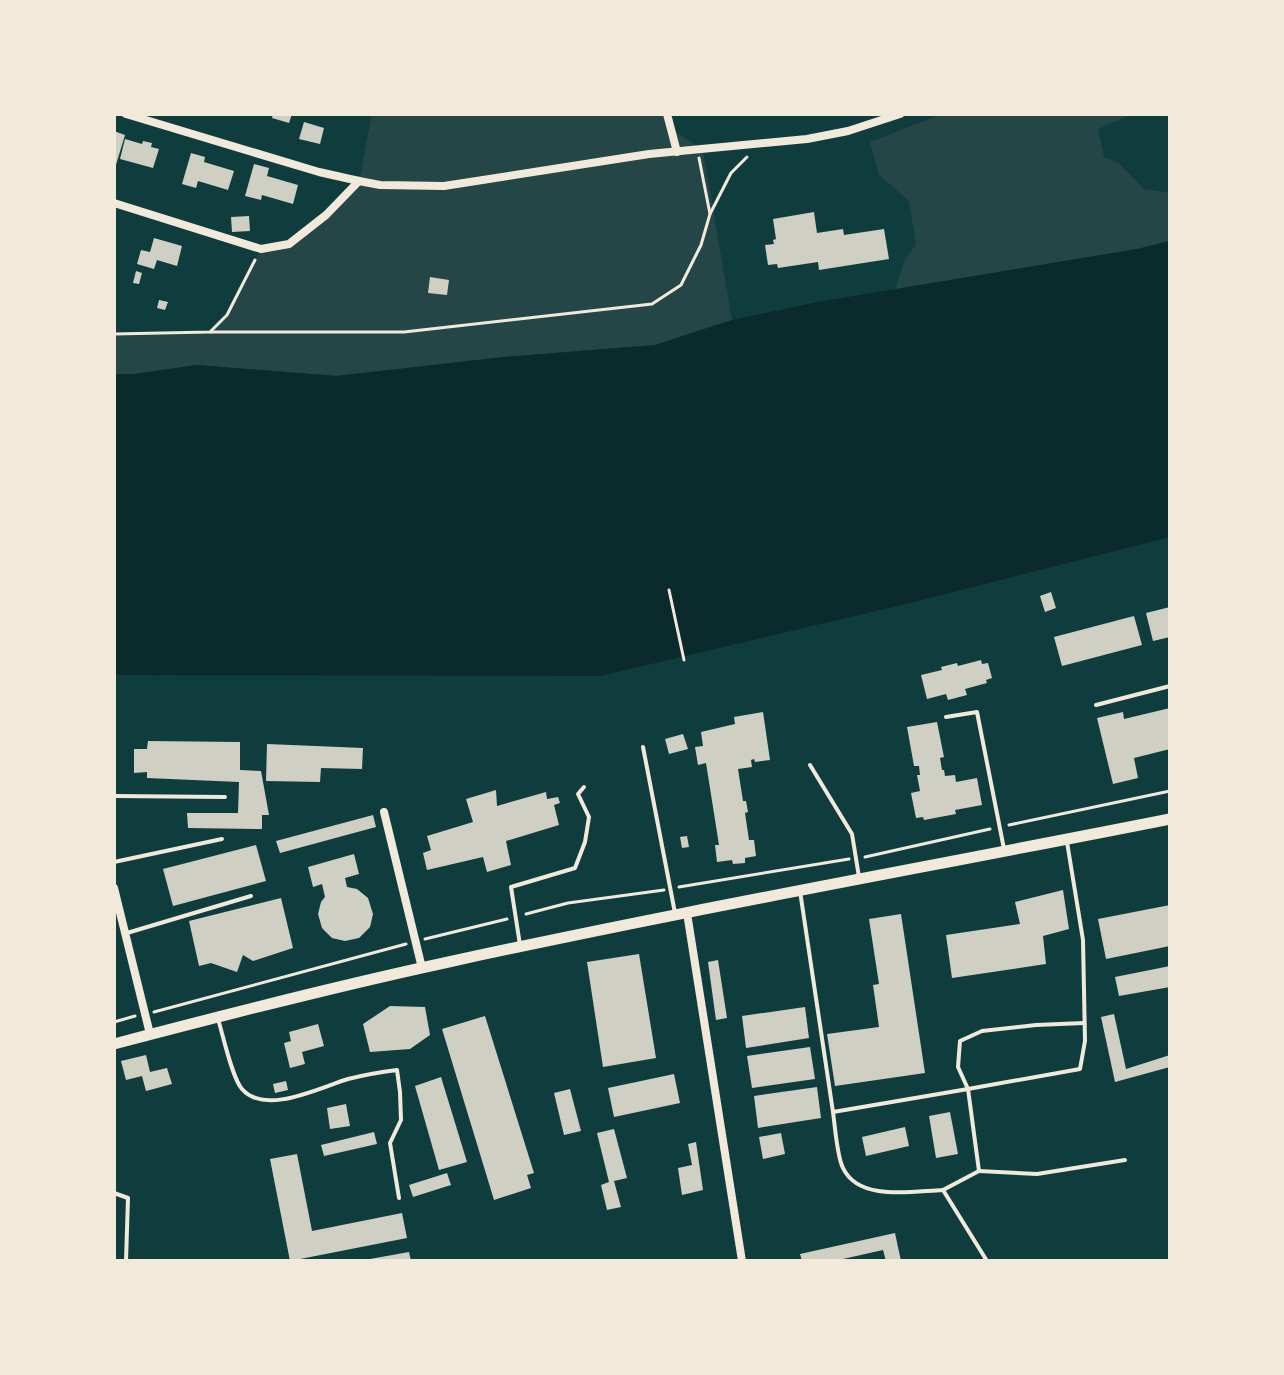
<svg xmlns="http://www.w3.org/2000/svg" width="1284" height="1375" viewBox="0 0 1284 1375" font-family="'IBM Plex Sans',sans-serif">
	<style>
		.green { fill: #244646 }
		.water { fill: #0a2a2b }
		.building { fill: #cfcfc3 }
		.lines { fill: none; stroke-linecap: round; stroke-linejoin: round }
		.path { stroke: #f1e9da; stroke-width: 3 }
		.service { stroke: #f1e9da; stroke-width: 4 }
		.minor { stroke: #f1e9da; stroke-width: 8 }
		.tertiary { stroke: #f1e9da; stroke-width: 11 }
	</style>
	<rect width="100%" height="100%" fill="#0f3d3e"/>
	<!-- green -->
	<g class="green">
		<polygon points="372,114 667,114 670,128 703,150 732,320 655,345 504,357 336,376 197,365 135,374 114,374 114,334 210,332 227,315 261,249 289,244 359,182"/>
		<polygon points="942,114 1132,114 1098,129 1104,157 1119,163 1144,189 1170,193 1170,241 1137,249 895,289 905,260 916,244 909,201 879,175 870,142"/>
	</g>
	<!-- water -->
	<polygon class="water" points="1170,241 1170,537 910,603 600,676 114,675 114,374 135,374 197,365 336,376 504,357 655,345 732,320 818,302 1137,249"/>
	<!-- building -->
	<g class="building">
		<polygon points="273,114 292,114 289,123 272,118"/>
		<polygon points="304,122 324,128 320,144 299,139"/>
		<polygon points="114,131 125,135 115,168 114,168"/>
		<polygon points="125,139 142,144 143,141 152,143 151,147 159,149 153,168 120,159"/>
		<polygon points="191,153 205,157 204,162 234,171 228,190 198,181 196,188 182,184"/>
		<polygon points="254,164 269,168 267,176 298,185 293,204 262,195 261,200 245,196"/>
		<polygon points="814,212 817,233 843,229 844,235 884,229 889,259 819,270 818,262 778,268 777,264 768,265 765,245 774,244 773,240 776,239 773,219"/>
		<polygon points="249,216 250,231 232,232 231,217"/>
		<polygon points="154,238 182,246 177,266 157,260 154,269 137,264 141,250 150,252"/>
		<polygon points="136,271 142,273 139,284 133,283"/>
		<polygon points="430,277 449,280 447,295 428,293"/>
		<polygon points="159,300 168,302 165,310 157,308"/>
		<polygon points="1051,592 1056,608 1045,612 1040,596"/>
		<polygon points="1170,607 1170,637 1153,641 1146,613"/>
		<polygon points="1134,616 1142,645 1062,666 1054,637"/>
		<polygon points="981,660 982,664 988,663 992,678 986,680 987,683 965,689 967,695 948,700 946,694 927,699 921,675 942,670 941,667 957,663 958,666"/>
		<polygon points="1170,708 1170,749 1134,758 1138,778 1113,784 1097,718 1123,712 1124,719"/>
		<polygon points="763,712 770,760 755,762 754,759 751,760 752,767 738,769 743,801 746,801 748,812 745,813 749,840 754,840 756,856 745,858 745,863 733,864 732,860 717,862 715,845 719,845 706,763 698,765 695,747 703,746 701,732 735,724 734,717"/>
		<polygon points="937,722 944,757 940,758 942,770 944,770 945,776 955,775 956,782 977,778 982,805 955,810 956,814 924,820 923,817 916,818 911,793 920,791 917,775 920,775 919,766 914,766 907,727"/>
		<polygon points="683,734 688,749 669,754 665,739"/>
		<polygon points="148,741 240,742 240,770 261,771 269,815 262,815 262,829 188,828 187,813 238,813 239,782 147,778 147,772 134,773 134,749 147,749"/>
		<polygon points="267,744 363,748 362,769 321,768 320,782 266,781"/>
		<polygon points="496,790 497,806 546,792 547,799 558,797 560,803 554,805 559,825 506,841 511,865 487,872 483,857 427,870 423,853 431,850 427,836 473,822 466,799"/>
		<polygon points="373,815 376,827 280,853 276,841"/>
		<polygon points="687,836 689,847 682,848 680,837"/>
		<polygon points="256,845 266,881 173,906 163,869"/>
		<polygon points="354,854 359,874 345,878 347,887 357,889 368,898 373,914 370,927 359,938 345,941 332,938 322,928 318,914 321,902 325,897 322,884 313,887 308,867"/>
		<polygon points="1063,890 1069,929 1043,936 1046,964 952,978 946,935 1020,924 1015,902"/>
		<polygon points="281,898 293,948 253,961 243,955 237,972 211,963 199,966 189,921"/>
		<polygon points="1170,905 1170,946 1106,959 1098,919"/>
		<polygon points="901,914 925,1073 835,1086 827,1034 879,1027 873,985 879,984 869,919"/>
		<polygon points="639,954 656,1058 603,1067 587,962"/>
		<polygon points="718,960 727,1018 716,1020 708,962"/>
		<polygon points="1170,966 1170,987 1119,996 1115,977"/>
		<polygon points="390,1006 425,1007 430,1035 410,1049 370,1052 363,1024"/>
		<polygon points="805,1007 809,1038 746,1048 742,1016"/>
		<polygon points="1114,1014 1126,1069 1170,1055 1170,1067 1115,1082 1101,1017"/>
		<polygon points="485,1016 534,1173 527,1175 531,1188 494,1200 442,1029"/>
		<polygon points="318,1024 324,1046 302,1052 305,1064 290,1068 284,1043 291,1041 289,1032"/>
		<polygon points="810,1047 815,1079 752,1088 747,1056"/>
		<polygon points="146,1055 150,1072 167,1068 172,1084 146,1091 142,1076 126,1080 121,1061"/>
		<polygon points="674,1074 680,1103 614,1117 608,1088"/>
		<polygon points="441,1077 467,1162 439,1170 415,1086"/>
		<polygon points="286,1081 288,1090 275,1093 273,1084"/>
		<polygon points="817,1087 821,1118 758,1128 754,1096"/>
		<polygon points="570,1089 581,1131 564,1135 554,1093"/>
		<polygon points="346,1104 350,1126 330,1129 327,1108"/>
		<polygon points="950,1112 958,1154 936,1158 929,1116"/>
		<polygon points="905,1127 909,1146 866,1156 862,1137"/>
		<polygon points="614,1129 627,1178 614,1181 621,1207 607,1210 601,1185 609,1182 597,1133"/>
		<polygon points="374,1132 377,1144 324,1156 321,1145"/>
		<polygon points="781,1133 785,1154 763,1159 759,1137"/>
		<polygon points="696,1142 703,1190 682,1195 678,1168 692,1165 688,1144"/>
		<polygon points="297,1154 312,1231 402,1213 407,1238 290,1261 270,1159"/>
		<polygon points="447,1173 451,1185 413,1197 409,1185"/>
		<polygon points="895,1233 901,1261 886,1261 883,1250 834,1261 802,1261 800,1254"/>
		<polygon points="409,1252 411,1261 370,1261 370,1259"/>
	</g>
	<g class="lines">
		<!-- path -->
		<g class="path">
			<polyline points="710,214 731,173 747,157"/>
			<polyline points="210,332 404,332 652,304 681,285 701,245 710,214 699,158"/>
			<polyline points="114,334 210,332 227,315 255,260"/>
			<polyline points="669,590 684,660"/>
			<polyline points="1009,825 1170,791"/>
			<polyline points="865,857 990,829"/>
			<polyline points="679,887 849,859"/>
			<polyline points="526,914 568,903 664,890"/>
			<polyline points="425,939 507,919"/>
			<polyline points="154,1012 406,944"/>
			<polyline points="114,1022 135,1016"/>
		</g>
		<!-- service -->
		<g class="service">
			<polyline points="1096,705 1170,686"/>
			<polyline points="946,717 977,712 1004,849"/>
			<polyline points="643,747 675,913"/>
			<polyline points="810,765 852,834 859,877"/>
			<polyline points="114,796 225,797"/>
			<polyline points="114,862 222,839"/>
			<polyline points="800,891 833,1112 968,1089 958,1067 960,1041 982,1031 1036,1025 1084,1023"/>
			<polyline points="127,933 251,896"/>
			<polyline points="520,945 511,887 575,868 585,842 589,817 578,794 584,787"/>
			<path d="M 218,1019 C 223,1035 232,1078 242,1089 C 265,1116 321,1087 348,1079 C 364,1075 381,1072 397,1070 L 400,1092 L 401,1120 L 390,1143 L 399,1198"/>
			<path d="M 833,1112 C 835,1126 837,1157 843,1168 C 859,1202 913,1191 943,1190"/>
			<polyline points="979,1171 1037,1174 1125,1160"/>
			<polyline points="114,1193 128,1198 126,1261"/>
			<polyline points="987,1261 943,1190 979,1171 968,1089 1080,1069 1085,1041 1083,940 1067,842"/>
		</g>
		<!-- minor -->
		<g class="minor">
			<polyline points="126,114 319,172 359,181 380,185 444,186 649,154 807,139 848,131 900,114"/>
			<polyline points="667,114 677,152"/>
			<polyline points="114,203 261,249 289,244 326,215 359,181"/>
			<polyline points="384,812 422,968"/>
			<polyline points="114,888 150,1034"/>
			<polyline points="687,913 742,1261"/>
		</g>
		<!-- tertiary -->
		<path class="tertiary" d="M 114,1044 C 224,1015 333,987 444,963 C 685,910 928,867 1170,819"/>
	</g>
	<!-- border -->
	<rect width="1284" height="1375" fill="none" stroke="#f1e9da" stroke-width="232"/>
</svg>
